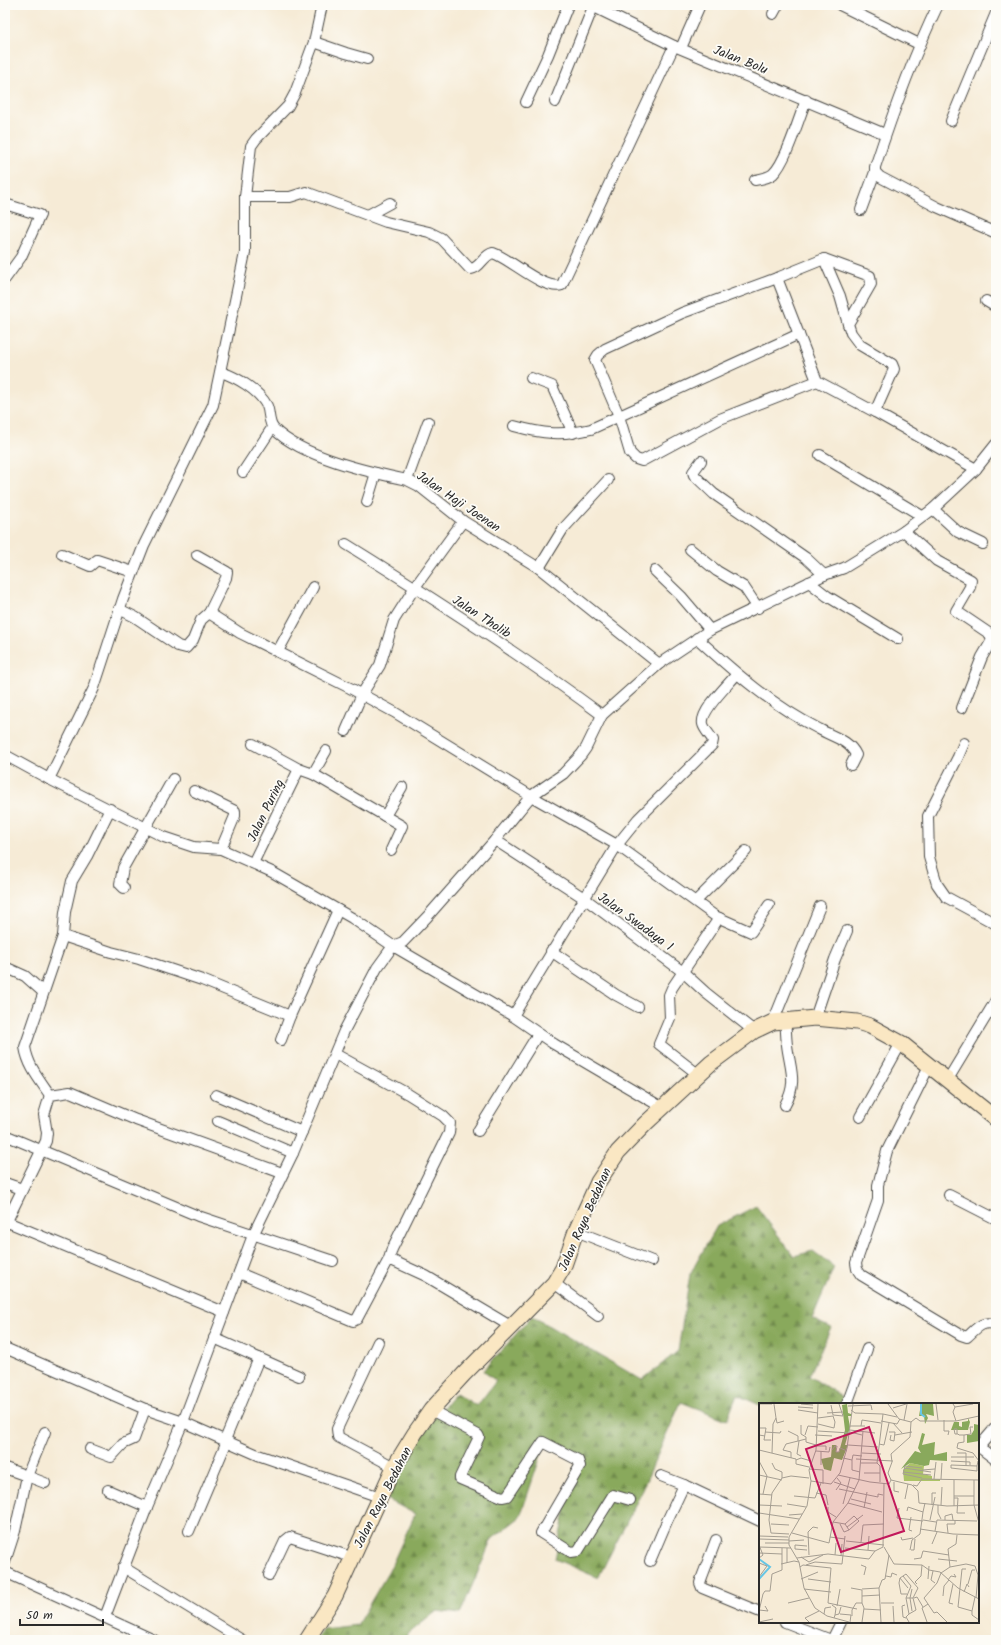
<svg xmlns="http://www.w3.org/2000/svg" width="1001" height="1645" viewBox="0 0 1001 1645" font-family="Kalam,sans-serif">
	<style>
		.forest { fill: url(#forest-firs); stroke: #5a6a44 }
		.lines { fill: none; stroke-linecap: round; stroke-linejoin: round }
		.street-casing { stroke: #494845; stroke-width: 12 }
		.secondary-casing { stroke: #494845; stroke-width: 17 }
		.street { stroke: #fff; stroke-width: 10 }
		.secondary { stroke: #fae7c3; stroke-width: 15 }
		.labels { text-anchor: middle; stroke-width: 3.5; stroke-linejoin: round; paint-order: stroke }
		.street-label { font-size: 13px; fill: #2b2b2b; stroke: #fdfcf7 }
		.inset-river { fill: none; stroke: #67c6e5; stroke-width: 2 }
		.inset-road { fill: none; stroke: #a59e92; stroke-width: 1 }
		.view { fill: #c2185b; fill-opacity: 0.15; stroke: #c2185b; stroke-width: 2 }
		.inset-edge { fill: none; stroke: #2b2b2b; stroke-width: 2 }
	</style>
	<defs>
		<pattern id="forest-firs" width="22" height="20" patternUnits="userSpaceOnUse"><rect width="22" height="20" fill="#89a95c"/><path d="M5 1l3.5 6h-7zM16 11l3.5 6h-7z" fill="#708a4c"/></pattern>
	</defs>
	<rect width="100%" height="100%" fill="#fdfcf7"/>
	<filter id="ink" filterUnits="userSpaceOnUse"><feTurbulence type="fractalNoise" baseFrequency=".025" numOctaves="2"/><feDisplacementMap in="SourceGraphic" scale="8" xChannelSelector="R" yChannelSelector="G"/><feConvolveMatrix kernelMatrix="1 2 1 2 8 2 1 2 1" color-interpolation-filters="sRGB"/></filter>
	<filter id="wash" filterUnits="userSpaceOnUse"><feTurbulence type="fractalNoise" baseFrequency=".012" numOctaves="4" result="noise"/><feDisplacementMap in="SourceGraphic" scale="16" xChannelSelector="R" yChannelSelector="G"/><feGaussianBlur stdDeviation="0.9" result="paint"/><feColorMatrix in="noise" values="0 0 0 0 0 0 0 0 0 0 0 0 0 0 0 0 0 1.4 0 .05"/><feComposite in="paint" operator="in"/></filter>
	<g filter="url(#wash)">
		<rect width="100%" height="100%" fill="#f6ebd6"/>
		<!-- forest -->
		<polygon class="forest" points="756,1206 794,1256 813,1251 834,1267 812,1319 831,1328 809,1376 844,1398 842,1404 760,1405 737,1395 727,1420 681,1402 634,1508 598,1578 555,1559 577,1453 545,1443 520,1517 492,1539 460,1614 437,1611 408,1634 407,1640 316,1640 322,1629 357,1625 389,1571 415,1514 385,1498 430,1422 456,1393 477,1406 496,1381 483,1371 532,1316 642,1380 678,1351 690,1274 717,1226"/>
	</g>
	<g filter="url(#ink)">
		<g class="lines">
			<!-- street casing -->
			<g class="street-casing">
				<g id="street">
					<polyline points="590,5 674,46 885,134"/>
					<polyline points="840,5 919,44"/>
					<polyline points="773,14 778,5"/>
					<polyline points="314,42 346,53 367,59"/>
					<polyline points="681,48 700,5"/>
					<polyline points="526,102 548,55 568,5"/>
					<polyline points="555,102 593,7"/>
					<polyline points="951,121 996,13"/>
					<polyline points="875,172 880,177 937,207 996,233"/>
					<path d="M 755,180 C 761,179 768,178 773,174 C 786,162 799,118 806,100"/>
					<path d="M 245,197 L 290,197 L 306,192 L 386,222 L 429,232 L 441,238 L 470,269 C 480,269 483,255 493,253 C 511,259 544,291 562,285 L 564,280 L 674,46"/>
					<polyline points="5,204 40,215 21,257 5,279"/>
					<path d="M 861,210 L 875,172 L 875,167 C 893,112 913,57 938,5"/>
					<polyline points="368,215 390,203"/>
					<polyline points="824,259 840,296 848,324"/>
					<polyline points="777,278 824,259 870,276 871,284 848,324 851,333 860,345 892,364 894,369 875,412"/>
					<polyline points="986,301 996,307"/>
					<path d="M 221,372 C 236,377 259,390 267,406 C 270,413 268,423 274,429 C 302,457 369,472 407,480 L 419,486 L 463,521 L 539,568 L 659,664"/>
					<polyline points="531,378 552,386 573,433"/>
					<polyline points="817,381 720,419 642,461 636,459 630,453 619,416 595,360 598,355 605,349 682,313 777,278 817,381 875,412 976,469"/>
					<path d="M 514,426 C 543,434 562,436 591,429 L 799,334"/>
					<polyline points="820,455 922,516"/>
					<polyline points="701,461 693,472 694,475 714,494 806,558 824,575"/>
					<polyline points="243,472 272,428"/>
					<polyline points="407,480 428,422"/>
					<polyline points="367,502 376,473"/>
					<polyline points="933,509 958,532 983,544"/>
					<polyline points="904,531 937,561 971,580 970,587 956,611 990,634 992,640 982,657 962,708"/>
					<path d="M 346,544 C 433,598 519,653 602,715"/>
					<polyline points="690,549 717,571 744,587 758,608"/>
					<polyline points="62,554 90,566 97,560 133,572"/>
					<polyline points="197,555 227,572 226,578 209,613"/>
					<polyline points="539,568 563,529 608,480"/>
					<polyline points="655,571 681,596 710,630"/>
					<polyline points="809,582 827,596 898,639"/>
					<polyline points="119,609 135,617 178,646 186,648 193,640 201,620 209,613 240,633 350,688 394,712 531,796 617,845 715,916 751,932 769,905"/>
					<path d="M 697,638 C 735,673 773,706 819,729 C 833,737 849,740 856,755 L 851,765"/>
					<polyline points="278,651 313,587"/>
					<polyline points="346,731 362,694 380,665 394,620 415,587 463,521"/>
					<polyline points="964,743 958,757 928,816 929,857 937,884 946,897 996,924"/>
					<polyline points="253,744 299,769 313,774 402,826 391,850"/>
					<polyline points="5,755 49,779 164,837 194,847 221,849 272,872 352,918 393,946 513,1016 554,1044 663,1108"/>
					<polyline points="313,774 326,751"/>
					<polyline points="49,779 94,688 123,599 144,545 213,405 245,253 245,197 251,146 256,139 288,106 295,93 314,42 322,5"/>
					<polyline points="194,791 235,811 235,816 221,849"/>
					<polyline points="385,816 402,787"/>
					<polyline points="495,840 584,898 683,972 706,993 754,1031"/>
					<polyline points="253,863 299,769"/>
					<polyline points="124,888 120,884 123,868 173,779"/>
					<polyline points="696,901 746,851"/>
					<polyline points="63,936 111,952 139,959 202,980 290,1016"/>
					<polyline points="551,951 616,995 638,1007"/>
					<polyline points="5,967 25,976 43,992"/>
					<path d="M 513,1016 L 617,845 L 638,819 L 712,745 L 713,740 C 710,735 704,729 703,724 C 700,711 728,685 736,675"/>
					<polyline points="815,1018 835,959 847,931"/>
					<polyline points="773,1022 820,906"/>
					<polyline points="281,1040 290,1016 338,910"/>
					<polyline points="335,1054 408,1094 443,1116 450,1123 449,1133 392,1249 389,1259"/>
					<path d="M 929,1066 L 887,1151 L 878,1185 L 878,1200 L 856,1263 L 857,1269 L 861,1275 L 961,1335 L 967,1337 C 976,1329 983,1319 996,1325"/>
					<polyline points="699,1075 659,1044 670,1018 669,995 672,988 719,918"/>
					<polyline points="947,1081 996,1000"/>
					<path d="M 50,1095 C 39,1079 28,1066 25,1047 L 63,936 L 65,912 L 72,881 L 87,856 L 110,809"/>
					<polyline points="216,1095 302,1132"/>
					<path d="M 785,1105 C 798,1082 790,1069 787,1045 C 786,1037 786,1028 785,1020"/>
					<polyline points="860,1117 901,1043"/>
					<polyline points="218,1121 293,1153"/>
					<polyline points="478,1131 538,1034"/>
					<polyline points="5,1135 198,1216 333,1261"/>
					<polyline points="5,1183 22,1189"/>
					<polyline points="949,1195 996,1219"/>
					<polyline points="5,1221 224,1312"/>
					<polyline points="5,1225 46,1141 47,1133 44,1115 50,1095 70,1092 136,1120 282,1173"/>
					<polyline points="576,1231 652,1261"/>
					<polyline points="239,1273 353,1321 357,1319 389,1259 426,1276 512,1327"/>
					<polyline points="554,1283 598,1316"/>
					<polyline points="214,1338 299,1376"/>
					<polyline points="378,1342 337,1429 338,1437 394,1467"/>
					<polyline points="5,1348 145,1409 183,1422 258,1455 380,1497"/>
					<polyline points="847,1404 867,1349"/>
					<polyline points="431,1410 478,1435 479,1437 460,1477 460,1479 502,1497 507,1496 543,1442 578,1460 580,1466 541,1533 571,1552 578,1551 613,1495 630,1500"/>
					<polyline points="45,1432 27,1476 45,1483"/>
					<polyline points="225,1440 259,1358"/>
					<polyline points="979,1447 996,1460"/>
					<polyline points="978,1448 996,1427"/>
					<polyline points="90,1449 111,1457 123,1444 134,1439 145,1409"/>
					<polyline points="5,1468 27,1476 15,1531 5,1562"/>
					<polyline points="661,1476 684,1485"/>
					<polyline points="108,1490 147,1507"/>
					<polyline points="189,1531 227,1441"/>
					<polyline points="716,1540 702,1577 700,1583 702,1588 760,1612"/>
					<polyline points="650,1561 667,1521 684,1485 760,1521"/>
					<polyline points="123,1567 242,1640"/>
					<polyline points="5,1572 154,1640"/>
					<polyline points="269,1575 285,1541 290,1537 351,1557"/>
					<polyline points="105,1617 147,1507 183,1422 253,1235 293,1153 344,1031 377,968 393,946 403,942 427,917 495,840 531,796 563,774 581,755 586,748 602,715 659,664 710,630 824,575 844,568 904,531 933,509 976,469 996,444"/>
					<polyline points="785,1622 831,1640"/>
					<polyline points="832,1640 841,1622"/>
				</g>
			</g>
			<!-- secondary casing -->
			<g class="secondary-casing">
				<polyline id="secondary" points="307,1640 335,1596 394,1467 415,1433 431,1410 464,1374 554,1283 563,1268 576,1231 598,1182 618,1152 646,1123 711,1063 754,1031 773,1022 815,1018 857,1022 870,1026 901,1043 996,1119"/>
			</g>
			<!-- street -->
			<use href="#street" class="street"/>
			<!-- secondary -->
			<use href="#secondary" class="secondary"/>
		</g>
	</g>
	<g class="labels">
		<!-- street labels -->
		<g class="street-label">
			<text transform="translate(741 59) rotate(22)" y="5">Jalan Bolu</text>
			<text transform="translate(459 501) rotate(34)" y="5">Jalan Haji Joenan</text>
			<text transform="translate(482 616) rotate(33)" y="5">Jalan Tholib</text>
			<text transform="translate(265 810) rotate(-64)" y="5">Jalan Puring</text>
			<text transform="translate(636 921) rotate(36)" y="5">Jalan Swadaya 1</text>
			<text transform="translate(584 1219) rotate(-66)" y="5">Jalan Raya Bedahan</text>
			<text transform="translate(382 1497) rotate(-63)" y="5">Jalan Raya Bedahan</text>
		</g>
	</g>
	<!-- overview -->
	<g transform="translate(759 1403)">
		<rect width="220" height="220" fill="#f6ebd6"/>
		<path d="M 151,60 L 165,63 L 164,71 L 173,73 L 173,76 L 181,76 L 181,78 L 145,78 L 144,67 Z" fill="#acc367"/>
		<path d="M 88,1 L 89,10 L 92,11 L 92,13 L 89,13 L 91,24 L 86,42 L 89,42 L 83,57 L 75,55 L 72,68 L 65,66 L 62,56 L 72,54 L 73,42 L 77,42 L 77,49 L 80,49 L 86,27 L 83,2 ZM 162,1 L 174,1 L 175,13 L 167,11 L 169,15 L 166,21 L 165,13 L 160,13 ZM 209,15 L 211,19 L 209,27 L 192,27 L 195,19 L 200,19 L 200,23 L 203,24 L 203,19 L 209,18 ZM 215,21 L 220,22 L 220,38 L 208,40 L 208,32 L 212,32 L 215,27 ZM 163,30 L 166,31 L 163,42 L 176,39 L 175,52 L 188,49 L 188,58 L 171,57 L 170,62 L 165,63 L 151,60 L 142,66 L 156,48 L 162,50 L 159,45 Z" fill="#89a95c"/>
		<path class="inset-river" d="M 162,1 L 162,11 L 166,14M 0,156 L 11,164 L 0,176"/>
		<path class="inset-road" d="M 0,1 L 13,1M 42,1 L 54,2M 129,1 L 140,16 L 152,19 L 157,15 L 161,18 L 197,18 L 220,13M 177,1 L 179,17M 194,1 L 196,4 L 214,1M 72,2 L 74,12 L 84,13 L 80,1M 89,3 L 112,2 L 113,7M 39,4 L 54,5M 196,4 L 194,9 L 197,18M 134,5 L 147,1M 39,7 L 59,10M 92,7 L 96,10 L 124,11 L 118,60 L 102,60M 68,10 L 84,9M 124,11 L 138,14M 17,15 L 18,20 L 25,18M 145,17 L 148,1M 185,17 L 185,28 L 190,28 L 189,32M 122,18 L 138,21 L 141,16M 134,20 L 143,30M 59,21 L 75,25 L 76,19 L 74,13 L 59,15M 42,22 L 42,31 L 47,34 L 47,39 L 57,42M 0,23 L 0,32 L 6,33M 91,23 L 106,23M 102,23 L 103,17 L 122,20M 214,24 L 211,24 L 212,31 L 205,32 L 205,39 L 199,40 L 198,45 L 214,50 L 220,58M 1,25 L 7,25 L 5,37 L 12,37M 91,27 L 116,30M 29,28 L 39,33 L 39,38M 59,28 L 91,30M 6,29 L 21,30 L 22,28M 91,29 L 103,32M 130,29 L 136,29 L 135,38 L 131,37 L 132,32M 198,31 L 198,26 L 195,26 L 196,31 L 199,31 L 200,32 L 205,32M 46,32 L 49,23 L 59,24M 56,32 L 73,33M 136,32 L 153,29M 0,36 L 0,58 L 8,73 L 4,91M 40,38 L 38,51 L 42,53M 120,41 L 125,42 L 130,20M 89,42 L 119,44M 57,43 L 67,43 L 67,47M 0,47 L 37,56 L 37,61 L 50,64M 73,47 L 76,43 L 78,43 L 77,49 L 80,49 L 81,45 L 88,48M 57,48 L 70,49 L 71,44M 13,50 L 14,21 L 17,15 L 15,1M 103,50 L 122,51M 198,50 L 207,50 L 207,63M 192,54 L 215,54M 32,55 L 32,49 L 24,47 L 27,41 L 47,36M 84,55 L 93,57 L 94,52 L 103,53M 97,56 L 134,58M 37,57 L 42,55 L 52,58M 93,57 L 93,67 L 101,69M 192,58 L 211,59 L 211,62M 13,60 L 16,66 L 23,69 L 23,75 L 13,90 L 10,117 L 12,130 L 30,131M 118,60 L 121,63 L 121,79M 62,62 L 62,48M 145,65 L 172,69M 163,65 L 146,63 L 144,71 L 163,75M 192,65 L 192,62 L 218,63 L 219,58M 192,65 L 218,68 L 218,63M 50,66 L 64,67 L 64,81M 163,67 L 176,66M 144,69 L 172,72M 105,70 L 121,70M 0,72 L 23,77M 79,72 L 111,79 L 130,81 L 132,77M 23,75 L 32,73 L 50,75M 175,76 L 177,59M 182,76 L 183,60M 132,77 L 153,82 L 159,88 L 160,100 L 188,103 L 220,102M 132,77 L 129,70 L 133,59 L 132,51 L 151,34 L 152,19M 215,77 L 215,102 L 220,120M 52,78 L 50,67 L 57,47 L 59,1M 75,79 L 96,86M 135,79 L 135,88 L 140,89M 154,82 L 158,83 L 163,76 L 220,77M 80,86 L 119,94 L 119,91 L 124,92M 77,87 L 82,80 L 78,75M 57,90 L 67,92 L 69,102M 0,91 L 13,92M 35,93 L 56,95 L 62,80M 195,93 L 215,93M 195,95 L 199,95 L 198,110 L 206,110M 92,96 L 112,101M 146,96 L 149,81M 89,100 L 123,109M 28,101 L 47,104M 84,101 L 91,75M 0,102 L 23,103M 173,102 L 173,90 L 177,90M 179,102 L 179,110 L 182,116M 182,102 L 183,84M 195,103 L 195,77M 69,104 L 69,109 L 77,114M 105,105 L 108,89M 140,105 L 138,115 L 164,118M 148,108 L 149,104 L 164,109 L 166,100M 0,110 L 40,116M 30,112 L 43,111M 152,114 L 150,127 L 153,128M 164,117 L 177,119M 171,117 L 176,94M 186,117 L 186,113 L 193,111 L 194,117M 74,119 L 86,121 L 90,127 L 100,118 L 95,113 L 86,121M 12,121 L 30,122M 81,121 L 85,129 L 90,127M 88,124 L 104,112M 161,126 L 194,131 L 220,132M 176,128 L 178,117 L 218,118M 33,130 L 70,140 L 74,119 L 89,100 L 100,77 L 104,28M 189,130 L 188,121 L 196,121 L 196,117M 0,133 L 29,134M 71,134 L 86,136M 142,134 L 143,137 L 154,135M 0,136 L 30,137M 30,138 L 45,137M 87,138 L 125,142M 102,139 L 104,122 L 125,121M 6,140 L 30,140M 173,141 L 178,129M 0,142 L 4,152 L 0,155M 0,144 L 32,145M 125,144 L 135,161 L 163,162 L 170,167 L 181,169 L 199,185 L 220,196M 28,145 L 28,160M 86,145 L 116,148M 36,146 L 36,142 L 48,143M 36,146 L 48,147M 109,147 L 110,133M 151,147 L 153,137 L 161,131 L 164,109M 152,147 L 155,147 L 156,136M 0,150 L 23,151M 50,152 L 49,129 L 54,124 L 59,125M 76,152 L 77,140M 82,153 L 83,141M 42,154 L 50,159 L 64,152M 38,155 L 69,151 L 110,156 L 116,148 L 124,144 L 125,80M 155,156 L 162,155 L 164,148 L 190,152M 179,156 L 198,158M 0,160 L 8,163 L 0,174M 22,161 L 35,158 L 40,159M 47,162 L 56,159 L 83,161 L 86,133M 102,162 L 107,164 L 105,172M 41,164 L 44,162 L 72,165 L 69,200 L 98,206M 191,164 L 189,146 L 197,141 L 198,132M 207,166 L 203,166 L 199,204 L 213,208 L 213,212 L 220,217M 174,168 L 172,177 L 176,180M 182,170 L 191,164 L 207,161 L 216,163 L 219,172 L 217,195M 182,170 L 178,180 L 165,195 L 175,210 L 178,209 L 188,219M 127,173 L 132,174 L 133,170 L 138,172M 144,173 L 152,183M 141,175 L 149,185M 42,176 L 59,169M 49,176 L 72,179M 169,176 L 170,163M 189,177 L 192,173 L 197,174 L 195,171M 158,181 L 156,179 L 162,173 L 163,162M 194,181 L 190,200 L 194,201M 209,181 L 213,167 L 216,167M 92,185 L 103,187 L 103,200 L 97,200 L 93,207 L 93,213M 45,186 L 72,189M 103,186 L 120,185M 153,186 L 151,195 L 153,208M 205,189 L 208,181 L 210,184M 103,193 L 121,192M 184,193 L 185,183 L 190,177M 147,195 L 154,195 L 159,185 L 147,171 L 141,175 L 140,180 L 142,191 L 148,191M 155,195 L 158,194 L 164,204M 29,200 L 50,195M 103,200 L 105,205 L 103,219M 122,200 L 135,200M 73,202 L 77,205 L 76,212M 146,202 L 143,203 L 144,214 L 147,215M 78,203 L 81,186M 134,203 L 135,219M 105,206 L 122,207M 0,207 L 9,208 L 6,203M 0,208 L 4,191 L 6,188 L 11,188 L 13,171 L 23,167 L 23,145M 213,208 L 216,194M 65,211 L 66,205 L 72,204M 81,211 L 92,212 L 91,219M 150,211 L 157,207 L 154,195M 75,215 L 76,212 L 80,211 L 82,204M 0,219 L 14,216M 50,219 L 46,215 L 60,208M 90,219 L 68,213 L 56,205 L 45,185 L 40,159 L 30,142 L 30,134 L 48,103 L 52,78 L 72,81 L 81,70 L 88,45 L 94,1M 122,219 L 120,185 L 123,177 L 126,176 L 130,152M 150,219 L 147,214 L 150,211 L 147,195 L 152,183M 168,219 L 163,205 L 169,201"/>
		<path class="view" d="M 110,24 L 145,128 L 82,149 L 47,46 Z"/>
		<rect width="220" height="220" class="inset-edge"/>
	</g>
	<!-- margin -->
	<rect width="1001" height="1645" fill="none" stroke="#fdfcf7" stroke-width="20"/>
	<!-- scale -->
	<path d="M20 1619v6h83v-6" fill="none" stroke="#2b2b2b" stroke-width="2"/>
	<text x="26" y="1619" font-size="12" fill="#2b2b2b" stroke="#fdfcf7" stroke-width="3" paint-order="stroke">50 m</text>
</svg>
